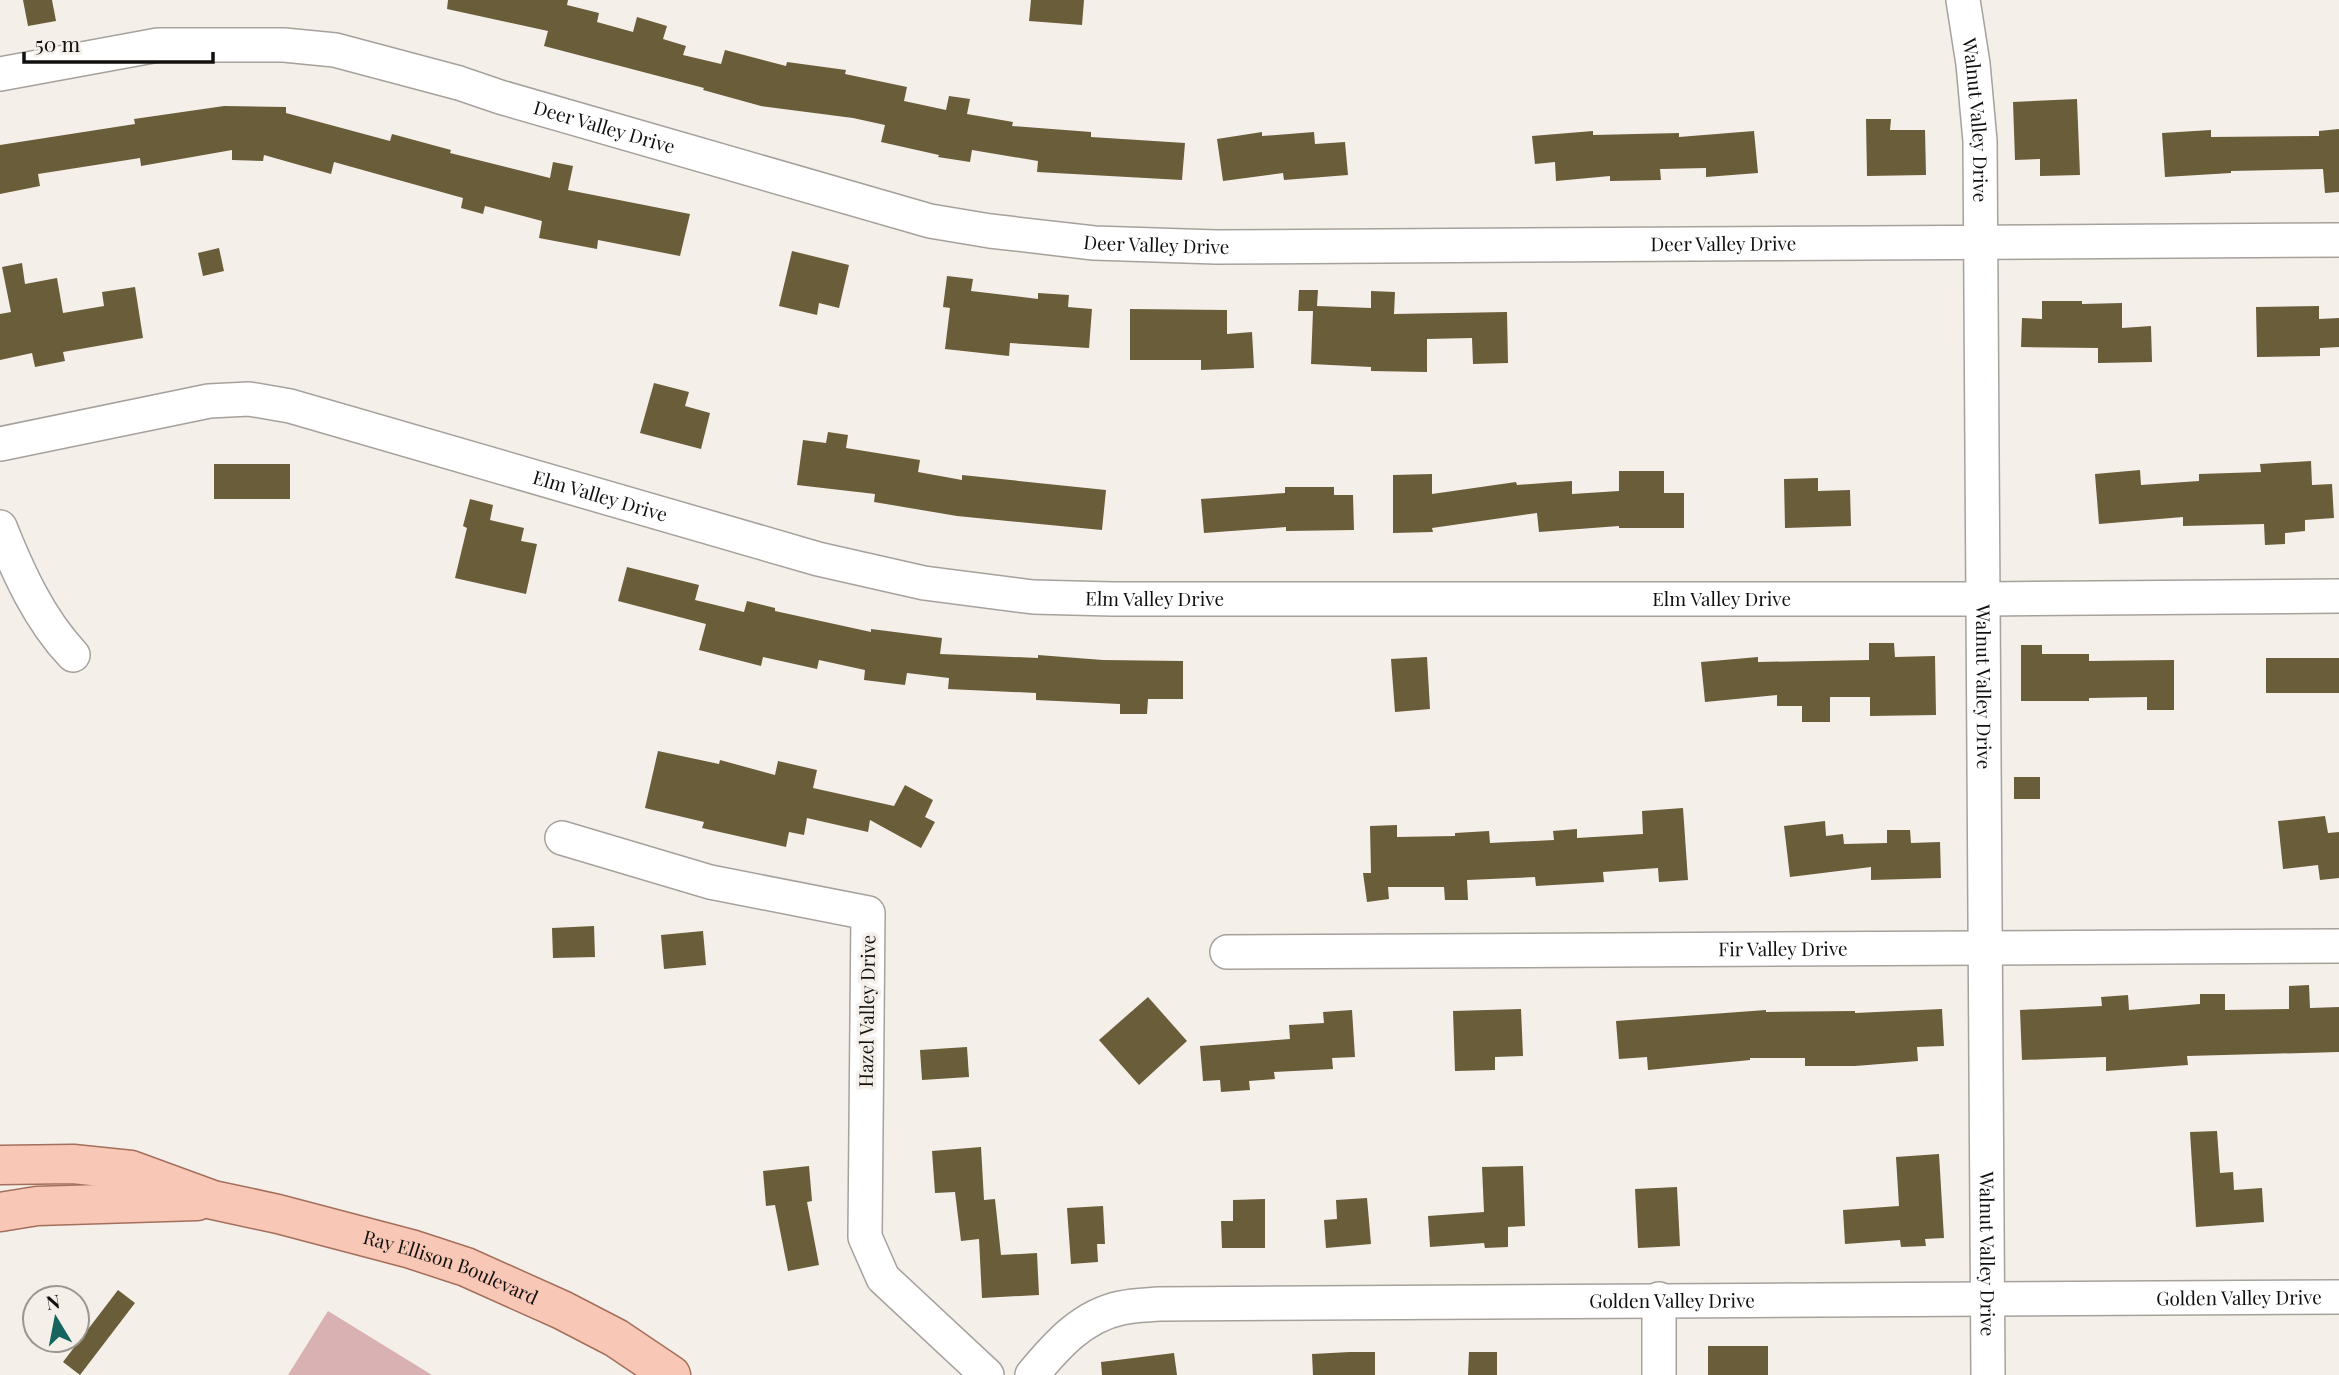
<svg xmlns="http://www.w3.org/2000/svg" width="2339" height="1375" viewBox="0 0 2339 1375" font-family="'Playfair Display',serif">
	<style>
		.green { fill: #d9b1b3 }
		.building { fill: #6a5d3a }
		.lines { fill: none; stroke-linecap: round; stroke-linejoin: round }
		.minor-casing { stroke: #a7a19c; stroke-width: 36 }
		.major-casing { stroke: #a46f5c; stroke-width: 41 }
		.minor { stroke: #fff; stroke-width: 33 }
		.major { stroke: #f8c7b6; stroke-width: 38 }
		.labels { text-anchor: middle; stroke-width: 7; stroke-linejoin: round; paint-order: stroke }
		.street-label { font-size: 19px; fill: #12100f; stroke: #f5efe9 }
	</style>
	<rect width="100%" height="100%" fill="#f5efe9"/>
	<!-- green -->
	<polygon class="green" points="328,1311 432,1375 288,1375"/>
	<!-- building -->
	<g class="building">
		<polygon points="23,0 52,0 56,21 28,26"/>
		<polygon points="448,0 568,0 567,5 599,13 597,22 633,32 637,17 667,26 663,39 686,46 683,55 721,64 725,50 786,66 787,62 846,70 845,74 907,87 904,101 946,110 949,96 970,99 967,114 1013,122 1012,126 1091,132 1091,137 1185,143 1182,180 1037,172 1038,161 972,150 970,162 938,157 939,155 881,142 885,125 853,118 761,106 703,90 704,88 544,46 548,31 447,9"/>
		<polygon points="1031,0 1084,0 1082,25 1029,21"/>
		<polygon points="2077,99 2080,175 2040,176 2040,159 2015,160 2013,102"/>
		<polygon points="224,106 286,107 286,113 390,141 392,134 451,150 450,153 550,178 553,162 573,166 568,190 690,214 680,256 598,240 597,249 539,238 542,221 485,206 483,214 461,208 463,198 334,162 331,174 264,155 263,161 232,160 232,150 141,166 140,158 38,174 40,186 0,194 0,145 135,124 134,119"/>
		<polygon points="1866,119 1891,119 1890,130 1925,130 1926,175 1867,176"/>
		<polygon points="2339,129 2339,192 2325,193 2323,169 2231,171 2231,173 2165,177 2162,133 2211,130 2211,137 2319,136 2319,131"/>
		<polygon points="1593,131 1593,135 1679,133 1679,137 1754,131 1758,173 1706,177 1706,168 1660,169 1661,180 1610,181 1610,176 1556,181 1555,162 1535,164 1532,136"/>
		<polygon points="1262,132 1262,136 1314,132 1315,144 1345,142 1348,175 1284,180 1283,173 1223,181 1217,139"/>
		<polygon points="219,248 224,271 203,276 198,253"/>
		<polygon points="792,251 849,265 839,308 819,303 817,315 779,306"/>
		<polygon points="22,263 25,284 57,278 63,313 104,306 102,292 135,287 143,338 63,352 65,361 35,367 32,353 0,360 0,314 11,312 2,267"/>
		<polygon points="947,276 973,279 971,291 1038,299 1038,293 1069,295 1068,307 1092,309 1089,348 1010,343 1009,356 945,349 950,308 943,307"/>
		<polygon points="1299,290 1318,290 1317,306 1371,308 1371,291 1395,292 1394,314 1507,312 1508,363 1473,364 1472,338 1427,339 1427,372 1371,371 1371,367 1311,364 1313,311 1298,311"/>
		<polygon points="2042,301 2082,301 2082,304 2122,303 2122,328 2151,326 2152,362 2098,363 2098,348 2021,347 2022,318 2042,319"/>
		<polygon points="2319,306 2319,319 2339,318 2339,347 2320,348 2320,356 2257,357 2256,307"/>
		<polygon points="1130,309 1227,310 1227,334 1252,332 1254,368 1201,370 1201,360 1130,360"/>
		<polygon points="654,383 689,392 685,406 710,413 701,449 640,433"/>
		<polygon points="828,432 848,435 846,448 920,460 918,472 962,480 962,475 1106,490 1102,530 957,516 874,502 875,494 797,485 803,440 826,443"/>
		<polygon points="2311,461 2312,485 2332,484 2334,518 2305,520 2305,531 2285,533 2285,544 2265,545 2264,524 2183,526 2183,517 2099,524 2095,474 2140,470 2141,485 2199,481 2199,474 2261,472 2260,464"/>
		<rect x="214" y="464" width="76" height="35"/>
		<polygon points="1619,471 1664,471 1664,493 1684,493 1684,528 1619,528 1619,526 1539,532 1537,513 1432,528 1433,532 1393,533 1393,475 1432,474 1432,494 1516,482 1517,485 1572,481 1572,494 1619,491"/>
		<polygon points="1818,478 1818,491 1850,490 1851,526 1785,528 1784,479"/>
		<polygon points="1285,487 1334,487 1334,495 1353,495 1354,530 1286,531 1286,527 1204,533 1201,499 1285,493"/>
		<polygon points="470,499 493,505 490,520 524,528 521,541 537,544 526,594 455,578 467,528 463,526"/>
		<polygon points="627,567 699,585 695,600 744,612 747,601 775,608 775,611 871,632 871,629 942,638 940,654 1038,658 1038,655 1103,660 1183,661 1183,699 1148,699 1147,714 1120,714 1120,704 1036,700 1036,693 948,689 949,678 907,673 905,685 864,680 865,670 819,660 817,669 763,657 761,666 699,650 706,624 618,601"/>
		<polygon points="1869,643 1894,643 1895,657 1935,656 1936,715 1870,716 1870,697 1830,697 1830,722 1802,722 1802,706 1777,706 1777,695 1705,702 1701,662 1758,657 1758,662 1869,660"/>
		<polygon points="2021,645 2042,645 2042,654 2089,654 2089,661 2174,660 2174,710 2147,710 2147,697 2089,698 2089,701 2021,701"/>
		<polygon points="1427,657 1430,709 1395,712 1391,659"/>
		<rect x="2266" y="658" width="73" height="35"/>
		<polygon points="658,751 719,764 720,760 775,775 778,761 817,770 813,788 894,806 905,785 933,800 925,817 935,822 921,848 870,820 868,832 807,818 804,835 789,832 786,847 702,828 704,822 645,808"/>
		<rect x="2014" y="777" width="26" height="22"/>
		<polygon points="1683,808 1688,880 1659,882 1658,868 1603,872 1604,882 1536,886 1535,877 1467,880 1468,900 1445,900 1444,887 1388,887 1389,899 1367,902 1363,873 1371,873 1370,826 1397,825 1397,837 1455,836 1455,833 1489,831 1490,843 1554,840 1553,831 1577,829 1577,838 1643,834 1642,811"/>
		<polygon points="2325,816 2328,833 2339,832 2339,878 2320,880 2318,865 2283,869 2278,821"/>
		<polygon points="1825,821 1826,836 1843,834 1844,844 1887,843 1887,830 1910,830 1911,843 1940,842 1941,878 1871,880 1871,867 1790,877 1784,826"/>
		<polygon points="594,926 595,957 553,958 552,928"/>
		<polygon points="703,931 706,965 664,969 661,935"/>
		<polygon points="2309,985 2310,1008 2339,1007 2339,1052 2187,1056 2188,1065 2106,1071 2106,1057 2022,1060 2020,1010 2102,1006 2101,997 2128,995 2129,1010 2200,1004 2200,994 2225,994 2225,1010 2289,1009 2289,986"/>
		<polygon points="1148,997 1187,1041 1139,1085 1099,1040"/>
		<polygon points="1521,1009 1523,1056 1495,1057 1495,1070 1455,1071 1453,1011"/>
		<polygon points="1942,1009 1944,1046 1917,1047 1918,1061 1855,1066 1805,1066 1805,1058 1750,1058 1750,1060 1648,1070 1647,1057 1619,1059 1616,1021 1766,1010 1766,1012 1855,1011 1855,1013"/>
		<polygon points="1352,1010 1355,1057 1332,1058 1333,1069 1274,1072 1275,1079 1249,1081 1250,1090 1221,1092 1220,1080 1203,1081 1200,1046 1290,1039 1289,1025 1324,1023 1323,1012"/>
		<polygon points="967,1047 969,1077 922,1080 920,1050"/>
		<polygon points="2217,1131 2220,1173 2233,1172 2234,1190 2262,1188 2264,1222 2196,1227 2190,1132"/>
		<polygon points="981,1147 984,1200 995,1199 1001,1255 1037,1253 1039,1295 982,1298 979,1239 961,1241 955,1192 935,1193 932,1151"/>
		<polygon points="1939,1154 1944,1238 1925,1239 1926,1246 1901,1247 1900,1240 1845,1244 1843,1210 1899,1206 1896,1157"/>
		<polygon points="809,1166 812,1201 807,1202 819,1265 788,1271 775,1205 766,1206 763,1171"/>
		<polygon points="1523,1166 1525,1226 1508,1227 1508,1247 1485,1248 1484,1243 1430,1247 1428,1216 1484,1212 1482,1167"/>
		<polygon points="1677,1187 1680,1246 1638,1248 1635,1189"/>
		<polygon points="1367,1198 1371,1244 1326,1248 1324,1220 1337,1219 1336,1200"/>
		<polygon points="1265,1199 1265,1248 1222,1248 1221,1221 1233,1221 1233,1200"/>
		<polygon points="1103,1206 1105,1244 1097,1244 1098,1262 1071,1264 1067,1208"/>
		<polygon points="118,1290 135,1303 80,1375 63,1362"/>
		<rect x="1708" y="1346" width="60" height="29"/>
		<polygon points="1350,1352 1375,1352 1375,1375 1313,1375 1312,1354"/>
		<polygon points="1469,1352 1497,1352 1497,1375 1468,1375"/>
		<polygon points="1174,1353 1177,1375 1102,1375 1101,1362"/>
	</g>
	<g class="lines">
		<!-- minor casing -->
		<g class="minor-casing">
			<g id="minor">
				<path id="s1" d="M 1963,0 L 1973,64 L 1980,141 L 1988,1375"/>
				<path id="s2" d="M 0,74 L 158,45 L 284,45 L 335,50 L 459,83 L 500,97 L 930,221 L 990,231 L 1094,243 L 1216,247 L 2339,240"/>
				<path id="s3" d="M 0,444 L 209,401 L 249,399 L 290,406 L 818,559 L 924,583 L 1033,597 L 1112,599 L 1984,599 L 2339,596"/>
				<path d="M 0,527 C 18,572 39,619 73,655"/>
				<polyline points="562,838 710,882 868,913 865,1237 883,1278 987,1375"/>
				<path id="s4" d="M 1227,952 L 2339,946"/>
				<polyline points="1659,1299 1659,1375"/>
				<path id="s5" d="M 1032,1375 C 1056,1346 1082,1316 1121,1308 C 1133,1305 1147,1305 1159,1304 C 1552,1300 1946,1301 2339,1297"/>
			</g>
		</g>
		<!-- major casing -->
		<g class="major-casing">
			<g id="major">
				<path id="s6" d="M 0,1165 L 73,1164 L 131,1170 L 213,1200 L 278,1214 L 411,1249 L 466,1267 L 562,1310 L 616,1338 L 671,1375"/>
				<polyline points="0,1212 37,1206 197,1201"/>
			</g>
		</g>
		<!-- minor -->
		<use href="#minor" class="minor"/>
		<!-- major -->
		<use href="#major" class="major"/>
	</g>
	<g class="labels">
		<!-- street labels -->
		<g class="street-label">
			<text dy="7" stroke="none"><textPath href="#s1" startOffset="121">Walnut Valley Drive</textPath></text>
			<text dy="7" stroke="none"><textPath href="#s2" startOffset="618">Deer Valley Drive</textPath></text>
			<text dy="7" stroke="none"><textPath href="#s2" startOffset="1185">Deer Valley Drive</textPath></text>
			<text dy="7" stroke="none"><textPath href="#s2" startOffset="1752">Deer Valley Drive</textPath></text>
			<text dy="7" stroke="none"><textPath href="#s3" startOffset="618">Elm Valley Drive</textPath></text>
			<text dy="7" stroke="none"><textPath href="#s3" startOffset="1185">Elm Valley Drive</textPath></text>
			<text dy="7" stroke="none"><textPath href="#s3" startOffset="1752">Elm Valley Drive</textPath></text>
			<text dy="7" stroke="none"><textPath href="#s1" startOffset="688">Walnut Valley Drive</textPath></text>
			<text dy="7" stroke="none"><textPath href="#s4" startOffset="556">Fir Valley Drive</textPath></text>
			<text transform="translate(867 1011) rotate(-89)" y="7">Hazel Valley Drive</text>
			<text dy="7" stroke="none"><textPath href="#s1" startOffset="1255">Walnut Valley Drive</textPath></text>
			<text dy="7" stroke="none"><textPath href="#s6" startOffset="466">Ray Ellison Boulevard</textPath></text>
			<text dy="7" stroke="none"><textPath href="#s5" startOffset="1232">Golden Valley Drive</textPath></text>
			<text dy="7" stroke="none"><textPath href="#s5" startOffset="665">Golden Valley Drive</textPath></text>
		</g>
	</g>
	<!-- north arrow -->
	<g transform="translate(56 1319) rotate(350)"><circle r="33" fill="#f5efe9" stroke="#9a9692" stroke-width="2"/>
	<path d="M0-5L12 26L0 18L-12 26Z" fill="#166460"/>
	<text y="-10" font-size="19" font-weight="bold" text-anchor="middle" fill="#12100f">N</text>
	</g>
	<!-- scale -->
	<path d="M24 52v10h189v-10" fill="none" stroke="#12100f" stroke-width="3.5"/>
	<text x="35" y="52" font-size="21" fill="#12100f" stroke="#f5efe9" stroke-width="5" paint-order="stroke">50 m</text>
</svg>
